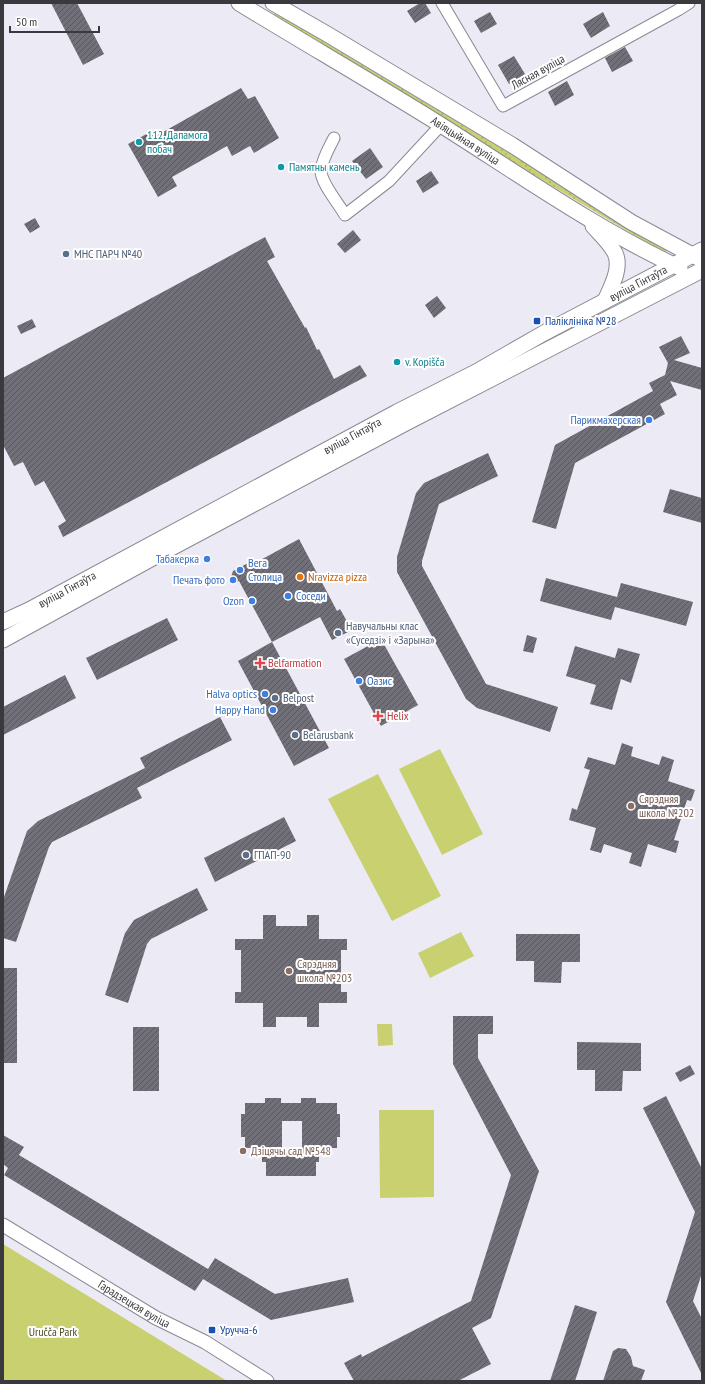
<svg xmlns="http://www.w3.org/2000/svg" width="705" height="1384" viewBox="0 0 705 1384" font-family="'PT Sans Narrow',sans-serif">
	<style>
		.grass { fill: url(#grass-dots) }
		.park { fill: #c9d06f }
		.building { fill: url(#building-hatch); fill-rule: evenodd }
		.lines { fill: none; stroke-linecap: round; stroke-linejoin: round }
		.minor-casing { stroke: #8b8993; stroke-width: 13 }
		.tertiary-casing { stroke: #8b8993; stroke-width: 15 }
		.secondary-casing { stroke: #8b8993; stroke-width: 17 }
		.minor { stroke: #fff; stroke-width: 11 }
		.tertiary { stroke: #fff; stroke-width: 13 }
		.secondary { stroke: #fff; stroke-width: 15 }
		.culture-dot { fill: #0f9aa8; stroke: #fff; stroke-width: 1.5 }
		.service-dot { fill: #5c6f8a; stroke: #fff; stroke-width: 1.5 }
		.transit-dot { fill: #1a4fb4; stroke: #fff; stroke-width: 1.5 }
		.shop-dot { fill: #3f7fe0; stroke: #fff; stroke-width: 1.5 }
		.food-dot { fill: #e8710a; stroke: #fff; stroke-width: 1.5 }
		.health-dot { fill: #e0444e; stroke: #fff; stroke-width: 1.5 }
		.education-dot { fill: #8d6e63; stroke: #fff; stroke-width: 1.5 }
		.labels { text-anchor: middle; stroke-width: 4; stroke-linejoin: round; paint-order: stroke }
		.street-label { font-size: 12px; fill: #3a393d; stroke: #fff }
		.culture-label { font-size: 12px; fill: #0d838f; stroke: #fff; text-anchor: start }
		.service-label { font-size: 12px; fill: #4e5e75; stroke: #fff; text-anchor: start }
		.transit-label { font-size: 12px; fill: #164399; stroke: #fff; text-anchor: start }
		.shop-label { font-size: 12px; fill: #366cbe; stroke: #fff; text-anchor: end }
		.food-label { font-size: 12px; fill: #c56008; stroke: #fff; text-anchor: start }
		.health-label { font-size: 12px; fill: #be3a42; stroke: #fff; text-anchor: start }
		.education-label { font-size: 12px; fill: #785e54; stroke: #fff; text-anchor: start }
		.park-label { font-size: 12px; fill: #4b4e22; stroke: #fff }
	</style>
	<defs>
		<pattern id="grass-dots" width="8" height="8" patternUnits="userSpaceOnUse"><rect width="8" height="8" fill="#c9d06f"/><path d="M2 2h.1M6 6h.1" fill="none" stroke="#adb361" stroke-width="1.8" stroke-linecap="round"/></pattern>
		<pattern id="building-hatch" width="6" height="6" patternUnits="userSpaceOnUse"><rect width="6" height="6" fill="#717078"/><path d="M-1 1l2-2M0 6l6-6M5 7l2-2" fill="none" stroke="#59585e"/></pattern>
	</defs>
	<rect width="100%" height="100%" fill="#eceaf4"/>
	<!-- grass -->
	<polygon class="grass" points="275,12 669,249 664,253 272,18"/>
	<!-- park -->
	<g class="park">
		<polygon points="440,749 483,834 442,855 399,769"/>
		<polygon points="378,774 441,896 392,921 328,799"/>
		<polygon points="461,932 474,956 430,978 418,953"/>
		<polygon points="377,1024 392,1024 393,1045 378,1046"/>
		<polygon points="379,1110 434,1110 434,1197 380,1198"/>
		<polygon points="3,1244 227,1381 3,1381"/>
	</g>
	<!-- building -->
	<g class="building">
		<polygon points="51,3 77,3 104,54 83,65"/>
		<polygon points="420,3 425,3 431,13 415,23 407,11"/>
		<polygon points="490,12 497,24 481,33 474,21"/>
		<polygon points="603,12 610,26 591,38 583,24"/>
		<polygon points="625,47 633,61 612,72 605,58"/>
		<polygon points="514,56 525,74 509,84 498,65"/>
		<polygon points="567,81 574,95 555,106 548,92"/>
		<polygon points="241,88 248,99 255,96 279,138 254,153 250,146 232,156 227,146 172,177 177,186 158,197 128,144 152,131 156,136"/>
		<polygon points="370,148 383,167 366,179 352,161"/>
		<polygon points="431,171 439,183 423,193 416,181"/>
		<polygon points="35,218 40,227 30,233 24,224"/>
		<polygon points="353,230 361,240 345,253 337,244"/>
		<polygon points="265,237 275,257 267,261 305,328 306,327 317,350 319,349 334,379 360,365 367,376 63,537 58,526 66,521 44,481 35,486 23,462 14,466 3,445 3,378"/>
		<polygon points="437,296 446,308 434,318 425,305"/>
		<polygon points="32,319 36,327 21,334 17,326"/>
		<polygon points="681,336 690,353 674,360 702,368 702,390 670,381 677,395 660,404 665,414 575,463 556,529 532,522 555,445 653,391 649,383 665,375 668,363 659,347"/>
		<polygon points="488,453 498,476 439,504 422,561 422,566 486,684 558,707 550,732 477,708 466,699 397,572 397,557 416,493 424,483"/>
		<polygon points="670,489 702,498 702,523 663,512"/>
		<polygon points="299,539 337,611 340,609 352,630 332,640 320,617 272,642 239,581 234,583 231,577 233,571 254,560 255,563"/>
		<polygon points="546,578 617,597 621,583 693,602 686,626 615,607 611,620 540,601"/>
		<polygon points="167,618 178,640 97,680 86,658"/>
		<polygon points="527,635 537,638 533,653 523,651"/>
		<polygon points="381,639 418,705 381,726 344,659"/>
		<polygon points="272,642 329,748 294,766 238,661"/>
		<polygon points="575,646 615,658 618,648 640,654 631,683 621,679 612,710 590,704 596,685 566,676"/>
		<polygon points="65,675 76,698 3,735 3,707"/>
		<polygon points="220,717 232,740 137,788 142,798 52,842 49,847 16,942 3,938 3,900 27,831 38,821 145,768 140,758"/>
		<polygon points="622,743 633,747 631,756 659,765 662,756 674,760 668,781 695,790 691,801 687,800 674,840 679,841 676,853 648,844 641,867 629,863 632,853 604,844 601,853 590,850 596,828 569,820 572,808 577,810 590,770 584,768 588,757 615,765"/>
		<polygon points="284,817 296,841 215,882 204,858"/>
		<polygon points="197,888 208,910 151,939 147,944 128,1003 105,995 125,933 134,920"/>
		<polygon points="263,915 276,915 276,926 307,926 307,915 319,915 319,939 347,939 347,950 341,950 341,992 347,992 347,1003 319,1003 319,1027 307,1027 307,1017 276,1017 276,1027 263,1027 263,1003 235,1003 235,992 241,992 241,950 235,950 235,939 263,939"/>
		<polygon points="516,934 580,934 580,962 562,962 561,983 534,982 534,961 516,961"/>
		<rect x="3" y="968" width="14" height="95"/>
		<polygon points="453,1016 493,1016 493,1034 478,1034 478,1058 539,1171 491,1318 472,1328 491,1364 458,1381 354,1381 344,1363 361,1354 362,1357 471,1301 511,1175 453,1064"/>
		<rect x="133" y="1027" width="26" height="64"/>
		<polygon points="577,1042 641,1043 641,1071 623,1071 622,1091 595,1091 595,1070 577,1070"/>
		<polygon points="690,1065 695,1074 680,1082 675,1073"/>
		<polygon points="666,1096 702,1169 702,1273 693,1301 702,1319 702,1375 666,1302 695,1212 643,1108"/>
		<path d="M 265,1098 L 281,1098 L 281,1103 L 301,1103 L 301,1098 L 316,1098 L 316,1103 L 337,1103 L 337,1114 L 340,1114 L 340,1137 L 337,1137 L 337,1148 L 319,1148 L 319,1162 L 316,1162 L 316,1176 L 266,1176 L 266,1162 L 262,1162 L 262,1148 L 245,1148 L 245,1137 L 241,1137 L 241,1114 L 245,1114 L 245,1103 L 265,1103 ZM 282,1121 L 302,1121 L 302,1150 L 282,1150 Z"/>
		<polygon points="3,1135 24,1147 19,1155 208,1269 215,1258 275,1294 348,1278 354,1302 271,1320 203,1279 195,1291 4,1175 8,1168 3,1164"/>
		<polygon points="575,1305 597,1312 580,1366 575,1381 550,1381"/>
		<polygon points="618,1348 626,1349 631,1357 633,1366 645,1370 641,1381 603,1381 613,1351"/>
	</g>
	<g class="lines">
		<!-- minor casing -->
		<g class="minor-casing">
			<g id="minor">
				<polyline points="442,3 503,106 678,10 689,3"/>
				<path d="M 334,138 C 329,148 322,159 321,171 C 321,183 339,204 345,215 L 389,181 L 441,125"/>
			</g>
		</g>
		<!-- tertiary casing -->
		<g class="tertiary-casing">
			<g id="tertiary">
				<path id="s1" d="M 3,1225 L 156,1318 L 205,1342 L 267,1381"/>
			</g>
		</g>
		<!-- secondary casing -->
		<g class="secondary-casing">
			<g id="secondary">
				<path id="s2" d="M 239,3 C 306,44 374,83 441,125 C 520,175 595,228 680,268"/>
				<polyline points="273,3 327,34 512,145 631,222 698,258"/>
				<path d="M 593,226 C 600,234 610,243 615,253 C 622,268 611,287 605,301"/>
				<path id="s3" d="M 3,622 L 29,610 L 397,412 L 476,372 L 544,333 L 702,250"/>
				<polyline points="3,640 158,555 404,424 702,270"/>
			</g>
		</g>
		<!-- minor -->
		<use href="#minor" class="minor"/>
		<!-- tertiary -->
		<use href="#tertiary" class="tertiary"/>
		<!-- secondary -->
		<use href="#secondary" class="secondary"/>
	</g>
	<!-- markers -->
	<g class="culture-dot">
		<circle cx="139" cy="142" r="4"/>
		<circle cx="281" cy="167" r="4"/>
		<circle cx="397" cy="362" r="4"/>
	</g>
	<g class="service-dot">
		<circle cx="66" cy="254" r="4"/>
		<circle cx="338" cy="633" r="4"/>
		<circle cx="275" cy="698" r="4"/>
		<circle cx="295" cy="735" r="4"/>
		<circle cx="246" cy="855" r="4"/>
	</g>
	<g class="transit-dot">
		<rect x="533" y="317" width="8" height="8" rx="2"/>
		<rect x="208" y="1326" width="8" height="8" rx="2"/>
	</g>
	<g class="shop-dot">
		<circle cx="649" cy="420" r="4"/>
		<circle cx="207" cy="559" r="4"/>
		<circle cx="240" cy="570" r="4"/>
		<circle cx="233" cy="580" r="4"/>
		<circle cx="288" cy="596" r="4"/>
		<circle cx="252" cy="601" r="4"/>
		<circle cx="359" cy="681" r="4"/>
		<circle cx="265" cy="694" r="4"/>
		<circle cx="273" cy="710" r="4"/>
	</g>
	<circle class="food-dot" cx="300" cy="577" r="4"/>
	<g class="health-dot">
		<path d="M258 657h4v4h4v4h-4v4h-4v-4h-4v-4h4z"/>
		<path d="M376 710h4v4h4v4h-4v4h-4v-4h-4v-4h4z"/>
	</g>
	<g class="education-dot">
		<circle cx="631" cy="806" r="4"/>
		<circle cx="289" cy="971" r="4"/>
		<circle cx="243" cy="1151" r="4"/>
	</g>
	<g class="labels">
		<!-- street labels -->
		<g class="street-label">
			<text transform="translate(538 72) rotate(-29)" y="4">Лясная вуліца</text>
			<text dy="4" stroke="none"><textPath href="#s2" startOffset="265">Авіяцыйная вуліца</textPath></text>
			<text dy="4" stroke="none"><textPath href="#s3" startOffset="720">вуліца Гінтаўта</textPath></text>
			<text dy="4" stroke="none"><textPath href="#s3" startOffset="396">вуліца Гінтаўта</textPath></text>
			<text dy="4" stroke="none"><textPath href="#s3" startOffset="72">вуліца Гінтаўта</textPath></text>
			<text dy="4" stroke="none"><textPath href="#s1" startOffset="153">Гарадзецкая вуліца</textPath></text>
		</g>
		<!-- culture labels -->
		<g class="culture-label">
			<text x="147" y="139">112. Дапамога<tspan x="147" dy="14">побач</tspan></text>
			<text x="289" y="171">Памятны камень</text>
			<text x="405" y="366">v. Kopišča</text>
		</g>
		<!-- service labels -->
		<g class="service-label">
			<text x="74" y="258">МНС ПАРЧ №40</text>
			<text x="346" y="630">Навучальны клас<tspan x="346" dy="14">«Суседзі» і «Зарына»</tspan></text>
			<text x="283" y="702">Belpost</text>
			<text x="303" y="739">Belarusbank</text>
			<text x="254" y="859">ГПАП-90</text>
		</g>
		<!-- transit labels -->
		<g class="transit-label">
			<text x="545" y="325">Паліклініка №28</text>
			<text x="220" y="1334">Уручча-6</text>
		</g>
		<!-- shop labels -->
		<g class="shop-label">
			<text x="641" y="424">Парикмахерская</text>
			<text x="199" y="563">Табакерка</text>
			<text x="248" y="567" text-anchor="start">Вега<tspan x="248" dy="14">Столица</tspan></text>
			<text x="225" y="584">Печать фото</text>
			<text x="296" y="600" text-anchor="start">Соседи</text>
			<text x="244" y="605">Ozon</text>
			<text x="367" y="685" text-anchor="start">Оазис</text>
			<text x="257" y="698">Halva optics</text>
			<text x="265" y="714">Happy Hand</text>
		</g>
		<!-- food labels -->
		<g class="food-label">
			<text x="308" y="581">Nravizza pizza</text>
		</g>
		<!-- health labels -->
		<g class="health-label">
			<text x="268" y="667">Belfarmation</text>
			<text x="387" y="720">Helix</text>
		</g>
		<!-- education labels -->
		<g class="education-label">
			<text x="639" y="803">Сярэдняя<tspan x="639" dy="14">школа №202</tspan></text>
			<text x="297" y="968">Сярэдняя<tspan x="297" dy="14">школа №203</tspan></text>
			<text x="251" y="1155">Дзіцячы сад №548</text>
		</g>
		<!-- park labels -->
		<g class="park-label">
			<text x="53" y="1336">Uručča Park</text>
		</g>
	</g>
	<!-- border -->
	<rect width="705" height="1384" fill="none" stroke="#3a393d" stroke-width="8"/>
	<!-- scale -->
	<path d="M10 26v6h89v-6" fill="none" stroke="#3a393d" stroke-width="2"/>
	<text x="16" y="26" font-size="12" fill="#3a393d" stroke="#ffffff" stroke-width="3" paint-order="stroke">50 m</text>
</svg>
